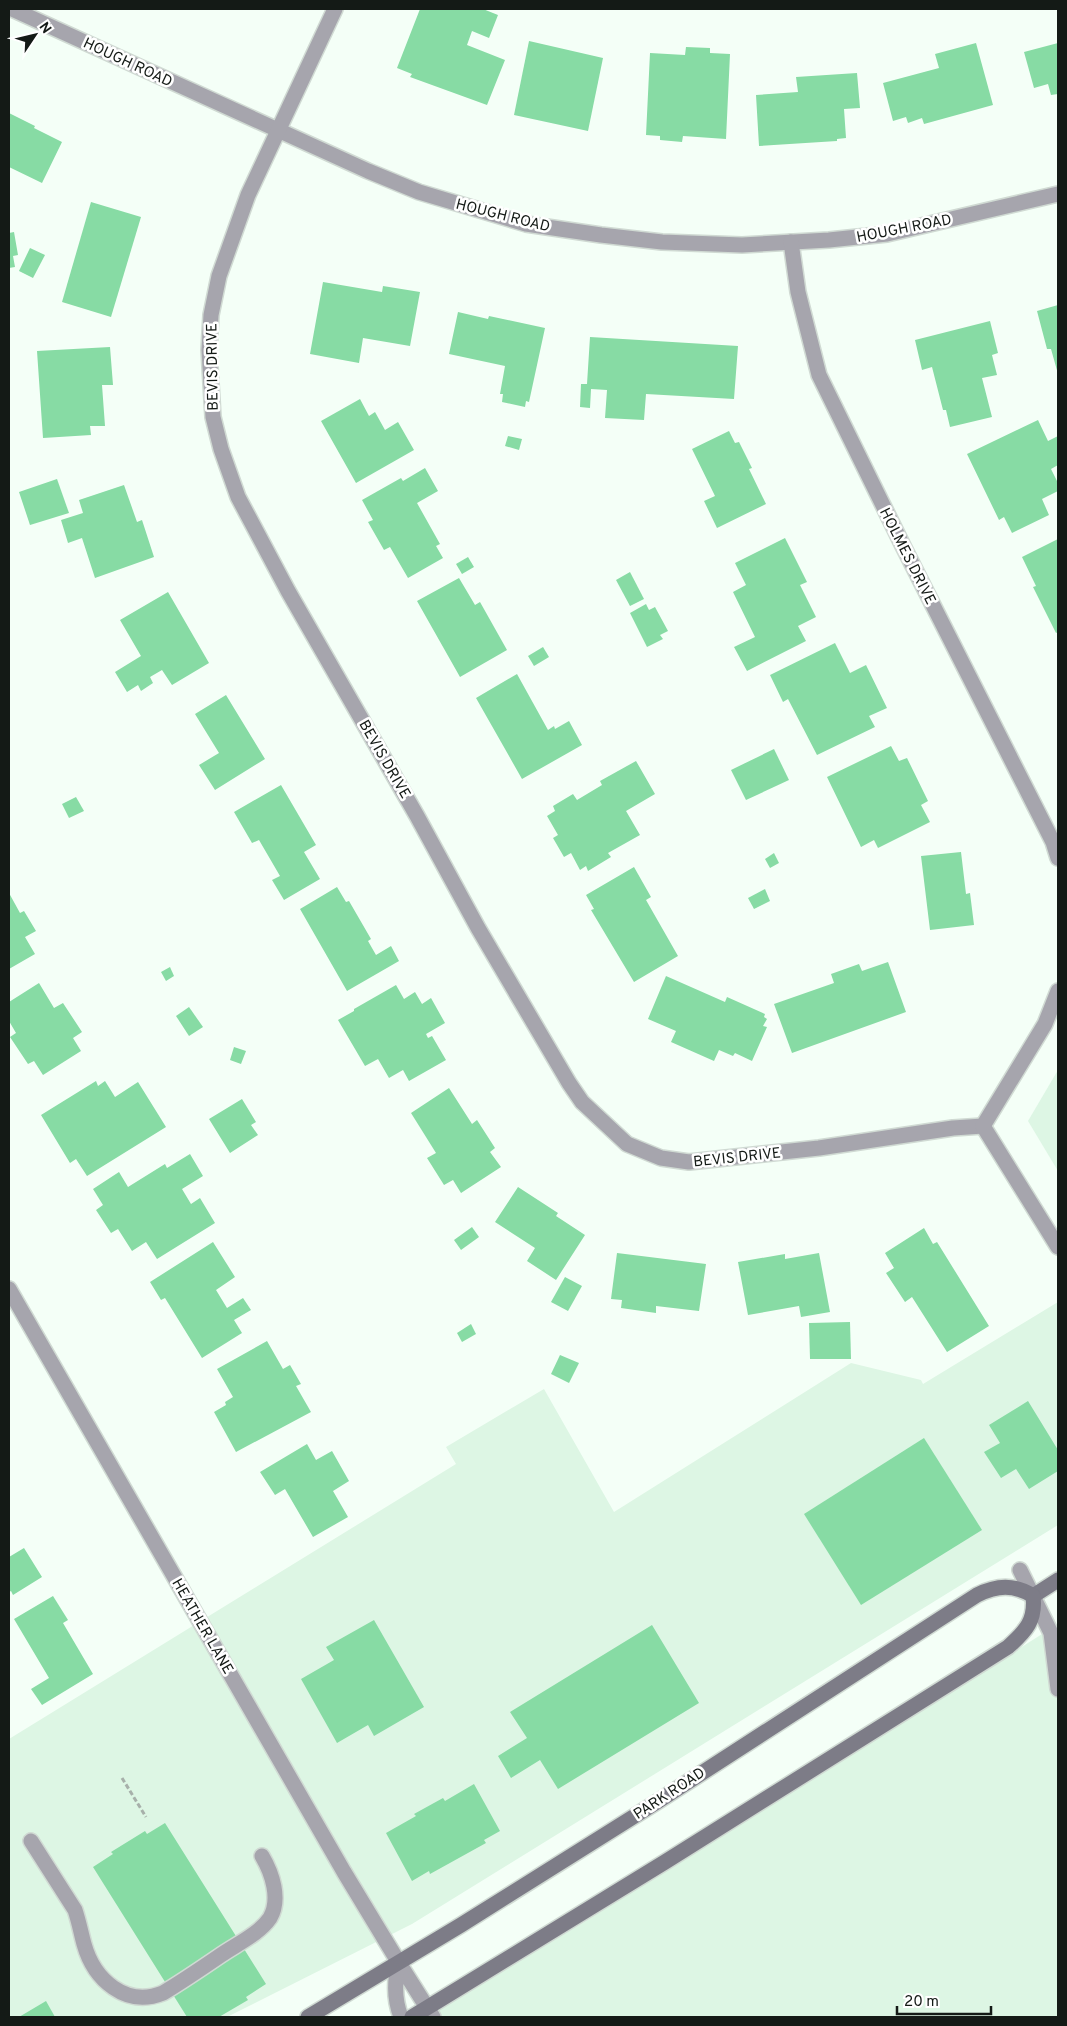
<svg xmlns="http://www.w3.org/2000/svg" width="1067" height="2026" viewBox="0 0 1067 2026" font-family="Overpass,sans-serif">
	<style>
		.built { fill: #ddf6e4 }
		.building { fill: #87dba4 }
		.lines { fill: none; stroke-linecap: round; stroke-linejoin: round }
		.lane-casing { stroke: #d0dad3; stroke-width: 18 }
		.street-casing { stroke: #d0dad3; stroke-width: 18 }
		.secondary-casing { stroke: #d0dad3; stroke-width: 18 }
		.path { stroke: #a7b0aa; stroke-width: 3; stroke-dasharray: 5 2.5; stroke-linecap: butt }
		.lane { stroke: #a6a5ad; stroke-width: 15 }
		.street { stroke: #a6a5ad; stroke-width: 15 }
		.secondary { stroke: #7d7c87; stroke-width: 15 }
		.labels { text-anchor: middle; stroke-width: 5; stroke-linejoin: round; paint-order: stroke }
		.street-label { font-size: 15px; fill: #141a16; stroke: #fff }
	</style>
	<rect width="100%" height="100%" fill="#f4fff7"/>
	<!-- built -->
	<g class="built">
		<polygon points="1058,1070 1058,1171 1028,1121"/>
		<polygon points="1058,1302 1058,1525 412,1924 227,2017 9,2017 9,1739 456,1464 446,1447 544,1389 614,1512 851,1363 921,1380 923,1384"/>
		<polygon points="1058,1624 1058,2017 426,2017 581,1924"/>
	</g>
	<!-- building -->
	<g class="building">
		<polygon points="420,9 483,9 498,15 489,38 472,31 467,45 505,60 487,105 410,77 412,74 397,68"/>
		<polygon points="529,41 603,58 588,131 514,115"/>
		<polygon points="976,43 993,105 924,124 922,118 908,123 906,117 893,121 883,83 939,68 935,54"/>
		<polygon points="1058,43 1058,94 1051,95 1048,84 1034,88 1024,52"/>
		<polygon points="686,47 710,48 710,53 730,54 726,139 683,136 682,142 660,140 660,136 646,135 650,53 685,55"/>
		<polygon points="857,73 860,108 844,109 846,138 837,139 837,141 759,146 756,95 798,92 796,77"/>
		<polygon points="9,113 35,126 34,128 62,142 42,183 9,167"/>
		<polygon points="91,202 141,217 111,317 62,302"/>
		<polygon points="14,232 18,255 13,256 15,267 9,268 9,233"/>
		<polygon points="30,248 45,255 33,278 19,271"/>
		<polygon points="323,282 382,292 383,286 420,292 410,346 363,338 359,363 310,354"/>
		<polygon points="1058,305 1058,374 1051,349 1047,349 1037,311"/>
		<polygon points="458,312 488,319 489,316 545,328 529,402 526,401 525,407 502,402 503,394 500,394 505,366 449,354"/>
		<polygon points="990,321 998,353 992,355 997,375 982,378 992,417 950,427 946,410 943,410 932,367 922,370 915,340"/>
		<polygon points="590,337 738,346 734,399 646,394 644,420 605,418 607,390 591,389 590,408 580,407 581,384 587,384"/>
		<polygon points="110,347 113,385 102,385 105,426 90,426 91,435 43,438 37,351"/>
		<polygon points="360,399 369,416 375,412 385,430 398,422 414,450 356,483 321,421"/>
		<polygon points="1038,420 1048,441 1058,436 1058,465 1051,469 1058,483 1058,491 1042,499 1049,515 1012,533 1004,517 999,520 967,454"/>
		<polygon points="729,431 735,443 739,442 752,468 749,469 766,504 717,528 704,501 715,496 692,449"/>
		<polygon points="508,436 522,439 519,450 505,446"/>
		<polygon points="425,468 438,491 417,503 440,544 436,546 443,558 408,578 390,547 384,550 368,522 373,520 362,500 401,478 403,481"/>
		<polygon points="57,479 69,513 30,525 19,492"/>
		<polygon points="124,485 137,522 142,520 154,557 95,578 82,538 68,543 61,520 83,513 79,500"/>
		<polygon points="785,538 807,582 800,585 816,617 798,626 806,641 747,671 734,647 755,637 733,592 746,585 735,563"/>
		<polygon points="1058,539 1058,632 1056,633 1033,587 1036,586 1022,557"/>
		<polygon points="468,557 474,567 462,574 456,564"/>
		<polygon points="630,572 644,599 630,606 616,580"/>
		<polygon points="459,578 475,605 480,602 507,650 460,677 417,601"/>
		<polygon points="168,592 209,663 172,685 162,670 150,677 153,683 141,691 138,685 127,692 115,672 141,656 120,620"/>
		<polygon points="646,604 649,610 655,607 668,631 660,635 663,639 647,647 630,613"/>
		<polygon points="835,643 850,673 866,665 887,708 869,716 875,727 817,755 788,699 783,702 770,675"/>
		<polygon points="543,647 549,657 534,666 528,656"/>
		<polygon points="517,674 548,730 554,726 555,729 569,721 582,745 522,779 476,698"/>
		<polygon points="226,695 265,759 215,790 199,765 219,753 195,714"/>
		<polygon points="891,746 899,761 907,758 928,801 921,805 930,822 878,848 874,840 861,847 827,777"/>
		<polygon points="774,749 789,780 746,800 731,770"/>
		<polygon points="636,761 655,794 626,811 640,835 608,853 611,857 588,871 586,866 580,870 571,853 564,857 553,838 558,835 547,816 555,811 553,806 573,794 577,800 602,785 600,781"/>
		<polygon points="281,785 316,845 304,852 320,879 284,900 272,880 280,876 259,840 252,843 234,812"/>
		<polygon points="76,797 84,811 69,818 62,804"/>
		<polygon points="961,852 966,894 970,893 974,925 930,930 921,856"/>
		<polygon points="774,853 779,863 770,868 765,859"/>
		<polygon points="634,867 651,897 646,900 678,956 634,982 591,910 594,909 586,895"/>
		<polygon points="337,887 346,902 349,901 371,939 368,941 376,955 391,946 399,961 347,991 300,909"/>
		<polygon points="765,889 770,901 754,909 748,898"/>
		<polygon points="9,893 20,913 24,911 36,931 25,937 35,954 9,969"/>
		<polygon points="888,962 906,1012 792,1053 774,1004 834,983 831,974 859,964 862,971"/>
		<polygon points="170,967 174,976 166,981 161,972"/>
		<polygon points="666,976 725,1002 727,997 765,1014 764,1017 767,1019 763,1026 767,1027 752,1061 735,1053 733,1056 719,1050 714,1061 671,1042 676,1031 648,1019"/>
		<polygon points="39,983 54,1008 63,1003 82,1032 73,1038 81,1051 43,1075 34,1061 28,1064 10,1037 16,1033 9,1021 9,1002"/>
		<polygon points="396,985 404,999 415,992 422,1004 431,998 445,1023 426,1034 428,1038 432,1036 446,1060 409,1081 403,1070 389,1078 378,1059 365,1066 338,1020 354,1011 354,1009"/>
		<polygon points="189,1007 203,1027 189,1036 176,1016"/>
		<polygon points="234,1047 246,1051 241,1064 230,1060"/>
		<polygon points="96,1081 98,1086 105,1081 115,1097 138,1082 166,1127 87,1176 76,1159 70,1163 41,1115"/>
		<polygon points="449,1088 472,1124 477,1120 495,1148 490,1152 501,1167 461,1193 453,1180 444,1185 427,1158 436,1153 411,1113"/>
		<polygon points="242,1099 256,1122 251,1125 258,1135 230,1153 209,1119"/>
		<polygon points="190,1154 203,1176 182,1189 191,1204 200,1198 215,1223 157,1259 146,1242 132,1251 118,1229 111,1233 96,1210 103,1205 93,1189 119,1172 128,1187 165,1164 167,1168"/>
		<polygon points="518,1187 558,1213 556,1216 585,1235 556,1280 527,1261 535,1248 495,1222"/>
		<polygon points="472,1227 479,1237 461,1250 454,1240"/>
		<polygon points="924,1228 933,1244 937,1242 989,1326 947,1352 912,1297 905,1302 886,1273 894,1268 885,1253"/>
		<polygon points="213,1242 235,1277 216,1290 227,1308 243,1298 251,1310 234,1320 242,1333 202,1358 165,1298 161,1300 150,1282"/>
		<polygon points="617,1253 706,1264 699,1311 656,1306 656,1313 621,1308 622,1300 611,1299"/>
		<polygon points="819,1253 830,1312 801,1317 799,1306 748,1315 738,1262 785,1254 785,1259"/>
		<polygon points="565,1277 582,1286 568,1311 551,1302"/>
		<polygon points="850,1322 851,1359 810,1359 809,1323"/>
		<polygon points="471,1324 476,1334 462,1342 457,1333"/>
		<polygon points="267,1341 283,1369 290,1365 301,1384 296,1386 311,1412 236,1452 214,1412 226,1405 225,1402 233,1397 217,1369"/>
		<polygon points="560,1355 579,1363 569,1383 551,1374"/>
		<polygon points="1028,1401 1058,1450 1058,1471 1029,1489 1016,1469 1001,1478 984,1452 1000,1443 989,1425"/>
		<polygon points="924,1438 982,1530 861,1605 804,1514"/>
		<polygon points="307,1444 316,1460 332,1451 349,1481 333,1491 348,1517 313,1537 285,1489 275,1495 260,1472"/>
		<polygon points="24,1548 42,1577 13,1595 11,1591 9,1592 9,1557"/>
		<polygon points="53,1596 68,1620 63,1623 93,1674 42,1705 31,1689 49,1678 14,1619"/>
		<polygon points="374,1620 424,1707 374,1736 368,1725 337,1743 301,1679 334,1660 326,1647"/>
		<polygon points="652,1625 699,1703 558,1789 540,1760 511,1778 498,1756 527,1738 510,1712"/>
		<polygon points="474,1784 500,1831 484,1840 486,1843 430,1874 429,1871 412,1881 386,1833 416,1816 414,1814 443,1798 445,1801"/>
		<polygon points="165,1823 266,1984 246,1997 248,2000 219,2017 187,2017 93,1867 113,1854 111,1852 145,1831 147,1834"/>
		<polygon points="46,2001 55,2017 19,2017"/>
	</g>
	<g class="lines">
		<!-- lane casing -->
		<g class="lane-casing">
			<path id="lane" d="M 31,1841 L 75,1910 C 79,1922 81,1933 84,1944 C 94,1980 126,2008 163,1993 C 183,1981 202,1968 221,1955 C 237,1944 259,1934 270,1918 C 281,1899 272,1873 262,1856"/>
		</g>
		<!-- street casing -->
		<g class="street-casing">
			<g id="street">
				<polyline points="12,9 368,171 419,192 526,224 601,235 662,242 742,245 829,240 887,234 1058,194"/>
				<polyline points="335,9 248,195 219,276 211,315 209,350 213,417 221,449 238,497 288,591 417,816 478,928 569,1083 582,1102 627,1144 661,1158 689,1162 819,1148 953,1128 983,1126"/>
				<polyline points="791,242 798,292 819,375 903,546 1053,842 1058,858"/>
				<polyline points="1058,991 1045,1024 983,1126 1058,1247"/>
				<polyline points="9,1289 344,1872 399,1963"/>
				<polyline points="1020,1570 1051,1633 1058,1689"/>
				<path d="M 401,2017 C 394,1999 394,1982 399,1963 L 433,2017"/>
			</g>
		</g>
		<!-- secondary casing -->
		<g class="secondary-casing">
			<g id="secondary">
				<polyline points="1033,1596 1058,1580"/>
				<path d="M 308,2017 L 461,1925 L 657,1802 L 977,1595 C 997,1585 1014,1584 1033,1596"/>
				<path d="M 412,2017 L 665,1862 L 1008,1647 C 1026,1631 1036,1620 1033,1596"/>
			</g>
		</g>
		<!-- path -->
		<polyline class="path" points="122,1778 146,1817"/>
		<!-- lane -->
		<use href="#lane" class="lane"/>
		<!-- street -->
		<use href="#street" class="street"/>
		<!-- secondary -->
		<use href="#secondary" class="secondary"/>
	</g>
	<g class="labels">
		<!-- street labels -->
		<g class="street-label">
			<text transform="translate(128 62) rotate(25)" y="5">HOUGH ROAD</text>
			<text transform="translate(503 215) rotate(14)" y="5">HOUGH ROAD</text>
			<text transform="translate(904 228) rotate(-11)" y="5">HOUGH ROAD</text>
			<text transform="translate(212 367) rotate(-91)" y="5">BEVIS DRIVE</text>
			<text transform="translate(908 556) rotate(63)" y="5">HOLMES DRIVE</text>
			<text transform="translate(385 759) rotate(60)" y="5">BEVIS DRIVE</text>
			<text transform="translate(737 1157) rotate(-6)" y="5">BEVIS DRIVE</text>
			<text transform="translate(203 1626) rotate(60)" y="5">HEATHER LANE</text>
			<text transform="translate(669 1793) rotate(-33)" y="5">PARK ROAD</text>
		</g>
	</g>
	<!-- border -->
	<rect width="1067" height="2026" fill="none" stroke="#141a16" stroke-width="20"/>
	<!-- north arrow -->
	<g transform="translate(35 35) rotate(55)" stroke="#ffffff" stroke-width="4" paint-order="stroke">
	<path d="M0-4L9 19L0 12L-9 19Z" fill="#141a16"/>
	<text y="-8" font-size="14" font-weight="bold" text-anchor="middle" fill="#141a16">N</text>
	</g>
	<!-- scale -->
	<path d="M897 2006v8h94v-8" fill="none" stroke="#141a16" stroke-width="2.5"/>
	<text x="904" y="2006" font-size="15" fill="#141a16" stroke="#ffffff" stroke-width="4" paint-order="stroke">20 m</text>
</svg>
